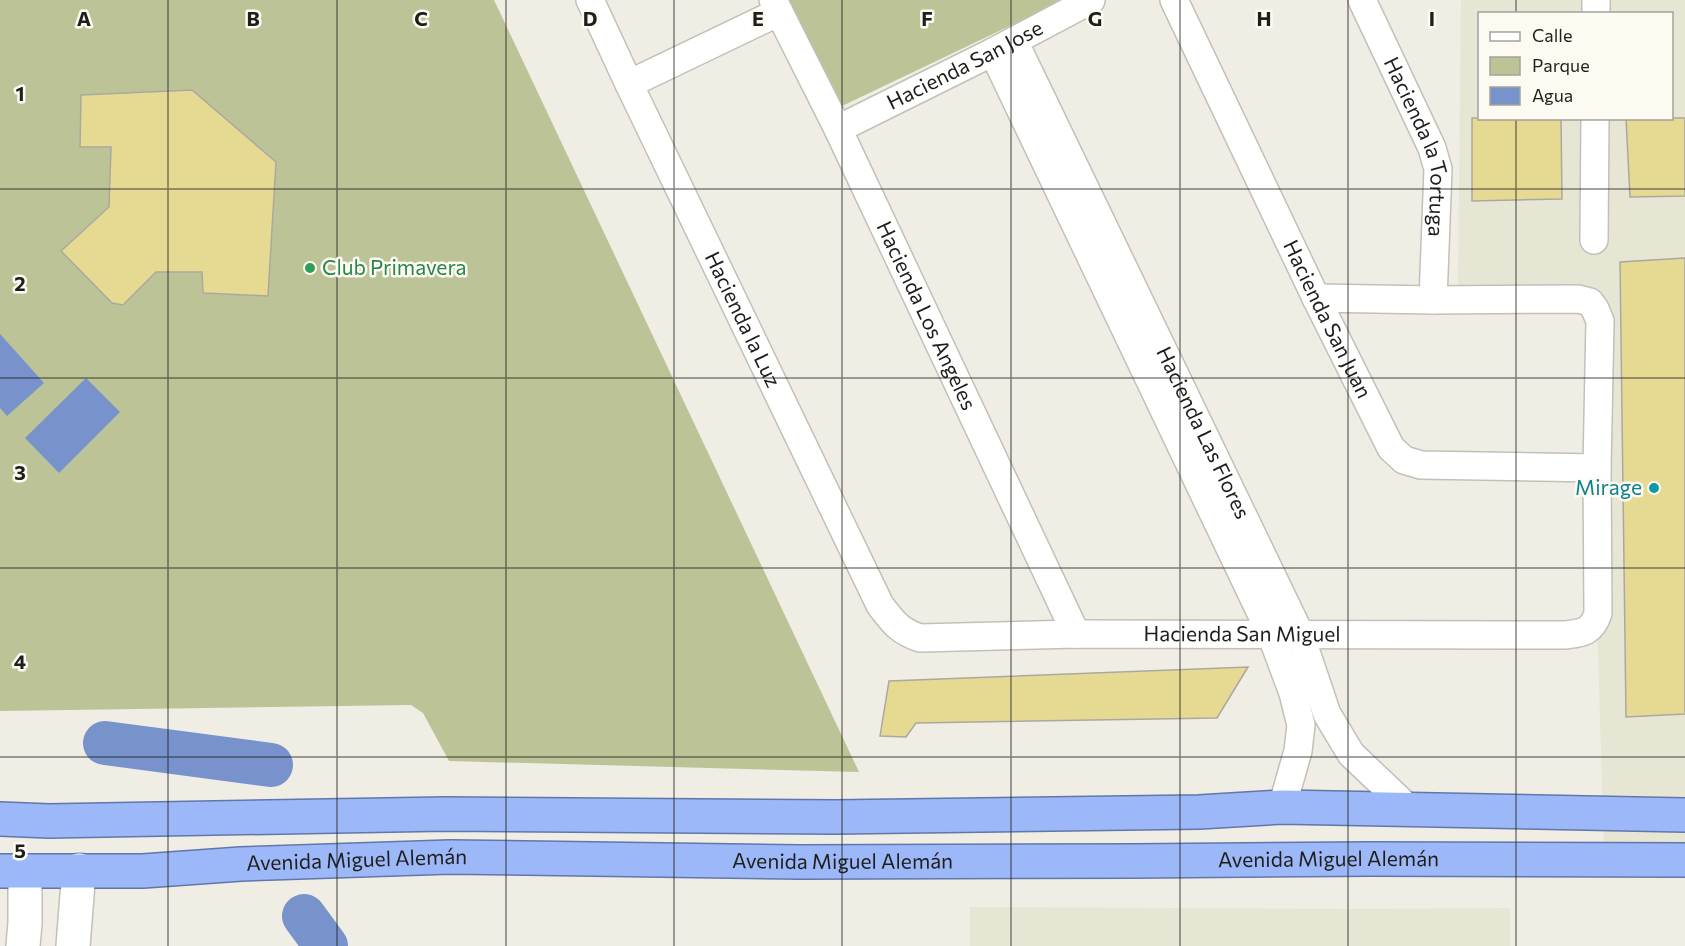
<svg xmlns="http://www.w3.org/2000/svg" width="1685" height="946" viewBox="0 0 1685 946" font-family="Commissioner,sans-serif">
	<style>
		.built { fill: #e7e5d4; fill-rule: evenodd }
		.green { fill: #bcc497 }
		.water { fill: #7893cc }
		.lines { fill: none; stroke-linecap: round; stroke-linejoin: round }
		.river { stroke: #7893cc; stroke-width: 44 }
		.building { fill: #e6d992; stroke: #aaa9a1; stroke-width: 1.5 }
		.minor-casing { stroke: #c2c1b8; stroke-width: 30 }
		.tertiary-casing { stroke: #c2c1b8; stroke-width: 36 }
		.trunk-casing { stroke: #6177aa; stroke-width: 36 }
		.minor { stroke: #fff; stroke-width: 27 }
		.tertiary { stroke: #fff; stroke-width: 33 }
		.trunk { stroke: #9cb8f8; stroke-width: 33 }
		.grid { fill: none; stroke: #1f1e1b; stroke-width: 1.5; stroke-opacity: 0.55 }
		.leisure-dot { fill: #2e9e5b; stroke: #fcfaf1; stroke-width: 2 }
		.culture-dot { fill: #0f9aa8; stroke: #fcfaf1; stroke-width: 2 }
		.labels { text-anchor: middle; stroke-width: 5; stroke-linejoin: round; paint-order: stroke }
		.street-label { font-size: 21px; fill: #1f1e1b; stroke: #fcfaf1 }
		.leisure-label { font-size: 21px; fill: #27864d; stroke: #fcfaf1; text-anchor: start }
		.culture-label { font-size: 21px; fill: #0d838f; stroke: #fcfaf1; text-anchor: end }
		.grid-label { font-size: 20px; text-anchor: middle; font-weight: bold; fill: #1f1e1b; stroke: #fcfaf1; stroke-width: 5; stroke-linejoin: round; paint-order: stroke }
	</style>
	<rect width="100%" height="100%" fill="#efede4"/>
	<!-- built -->
	<g class="built">
		<path d="M 1461,0 L 1685,0 L 1685,847 L 1604,848 L 1587,289 L 1458,286 ZM 1480,14 L 1672,14 L 1672,118 L 1480,118 Z"/>
		<polygon points="970,907 1344,909 1510,908 1510,946 970,946"/>
	</g>
	<!-- green -->
	<g class="green">
		<polygon points="0,0 494,0 859,772 449,761 423,713 411,705 0,711"/>
		<polygon points="784,0 1064,0 840,107"/>
	</g>
	<!-- water -->
	<g class="water">
		<polygon points="0,334 44,383 7,416 0,408"/>
		<polygon points="86,378 120,412 59,473 25,438"/>
	</g>
	<g class="lines">
		<!-- river -->
		<g class="river">
			<polyline points="105,743 271,765"/>
			<polyline points="304,916 326,946"/>
		</g>
	</g>
	<!-- building -->
	<g class="building">
		<polygon points="192,90 276,162 268,296 203,293 202,272 156,272 123,305 112,303 61,251 109,207 111,147 80,147 81,95"/>
		<polygon points="1472,118 1561,118 1562,199 1472,201"/>
		<polygon points="1626,118 1685,118 1685,196 1630,197"/>
		<polygon points="1685,258 1685,714 1626,717 1620,262"/>
		<polygon points="1248,667 1217,718 916,723 906,737 880,736 889,681"/>
	</g>
	<g class="lines">
		<!-- minor casing -->
		<g class="minor-casing">
			<g id="minor">
				<path id="s1" d="M 590,0 L 629,84 L 880,605 C 893,622 899,631 920,638 L 1076,634 L 1565,635 C 1583,633 1592,632 1598,613 L 1597,468 L 1600,321 L 1595,309 L 1590,302 L 1578,299 L 1433,300 L 1316,298"/>
				<path id="s2" d="M 773,0 L 838,129 L 1076,634"/>
				<path id="s3" d="M 1174,0 L 1316,298 L 1391,448 L 1404,460 L 1421,465 L 1597,468"/>
				<path id="s4" d="M 1362,0 L 1432,148 L 1438,169 L 1433,300"/>
				<polyline points="1596,14 1596,0"/>
				<path id="s5" d="M 1014,41 L 1300,634 L 1327,714 L 1351,754 L 1409,809"/>
				<polyline points="993,52 1271,634 1293,693 1301,725 1298,751 1282,807"/>
				<polyline points="629,84 779,12"/>
				<path id="s6" d="M 838,129 L 993,52 L 1091,0"/>
				<polyline points="1594,240 1595,118"/>
			</g>
		</g>
		<!-- tertiary casing -->
		<g class="tertiary-casing">
			<g id="tertiary">
				<polyline points="23,946 25,923 25,871"/>
				<polyline points="73,946 79,870"/>
			</g>
		</g>
		<!-- trunk casing -->
		<g class="trunk-casing">
			<g id="trunk">
				<polyline points="0,819 49,821 445,814 835,817 1199,812 1282,807 1685,815"/>
				<path id="s7" d="M 0,871 L 143,871 L 241,864 L 450,857 L 800,862 L 1135,861 L 1370,859 L 1685,860"/>
			</g>
		</g>
		<!-- minor -->
		<use href="#minor" class="minor"/>
		<!-- tertiary -->
		<use href="#tertiary" class="tertiary"/>
		<!-- trunk -->
		<use href="#trunk" class="trunk"/>
	</g>
	<!-- grid -->
	<path class="grid" d="M 168,0 L 168,946M 337,0 L 337,946M 506,0 L 506,946M 674,0 L 674,946M 842,0 L 842,946M 1011,0 L 1011,946M 1180,0 L 1180,946M 1348,0 L 1348,946M 1516,0 L 1516,14M 1516,118 L 1516,946M 0,189 L 1685,189M 0,378 L 1685,378M 0,568 L 1685,568M 0,757 L 1685,757"/>
	<!-- markers -->
	<circle class="leisure-dot" cx="310" cy="268" r="6"/>
	<circle class="culture-dot" cx="1654" cy="488" r="6"/>
	<g class="labels">
		<!-- street labels -->
		<g class="street-label">
			<text dy="7" stroke="none"><textPath href="#s6" startOffset="142">Hacienda San Jose</textPath></text>
			<text dy="7" stroke="none"><textPath href="#s4" startOffset="159">Hacienda la Tortuga</textPath></text>
			<text dy="7" stroke="none"><textPath href="#s2" startOffset="351">Hacienda Los Angeles</textPath></text>
			<text dy="7" stroke="none"><textPath href="#s3" startOffset="354">Hacienda San Juan</textPath></text>
			<text dy="7" stroke="none"><textPath href="#s1" startOffset="354">Hacienda la Luz</textPath></text>
			<text dy="7" stroke="none"><textPath href="#s5" startOffset="435">Hacienda Las Flores</textPath></text>
			<text dy="7" stroke="none"><textPath href="#s1" startOffset="1046">Hacienda San Miguel</textPath></text>
			<text dy="7" stroke="none"><textPath href="#s7" startOffset="1329">Avenida Miguel Alemán</textPath></text>
			<text dy="7" stroke="none"><textPath href="#s7" startOffset="357">Avenida Miguel Alemán</textPath></text>
			<text dy="7" stroke="none"><textPath href="#s7" startOffset="843">Avenida Miguel Alemán</textPath></text>
		</g>
		<!-- leisure labels -->
		<g class="leisure-label">
			<text x="322" y="275">Club Primavera</text>
		</g>
		<!-- culture labels -->
		<g class="culture-label">
			<text x="1642" y="495">Mirage</text>
		</g>
	</g>
	<g class="grid-label">
		<text x="84" y="26">A</text>
		<text x="253" y="26">B</text>
		<text x="421" y="26">C</text>
		<text x="590" y="26">D</text>
		<text x="758" y="26">E</text>
		<text x="927" y="26">F</text>
		<text x="1095" y="26">G</text>
		<text x="1264" y="26">H</text>
		<text x="1432" y="26">I</text>
		<text x="20" y="101">1</text>
		<text x="20" y="291">2</text>
		<text x="20" y="480">3</text>
		<text x="20" y="669">4</text>
		<text x="20" y="858">5</text>
	</g>
	<!-- legend -->
	<rect x="1478" y="12" width="195" height="108" fill="#fcfaf1" stroke="#a4a29b" stroke-width="1.5"/>
	<rect x="1490" y="32" width="30" height="9" fill="#ffffff" stroke="#a4a29b" stroke-width="1.5"/>
	<text x="1532" y="42" font-size="18" fill="#1f1e1b">Calle</text>
	<rect x="1490" y="57" width="30" height="18" fill="#bcc497" stroke="#a4a29b" stroke-width="1.5"/>
	<text x="1532" y="72" font-size="18" fill="#1f1e1b">Parque</text>
	<rect x="1490" y="87" width="30" height="18" fill="#7893cc" stroke="#a4a29b" stroke-width="1.5"/>
	<text x="1532" y="102" font-size="18" fill="#1f1e1b">Agua</text>
</svg>
